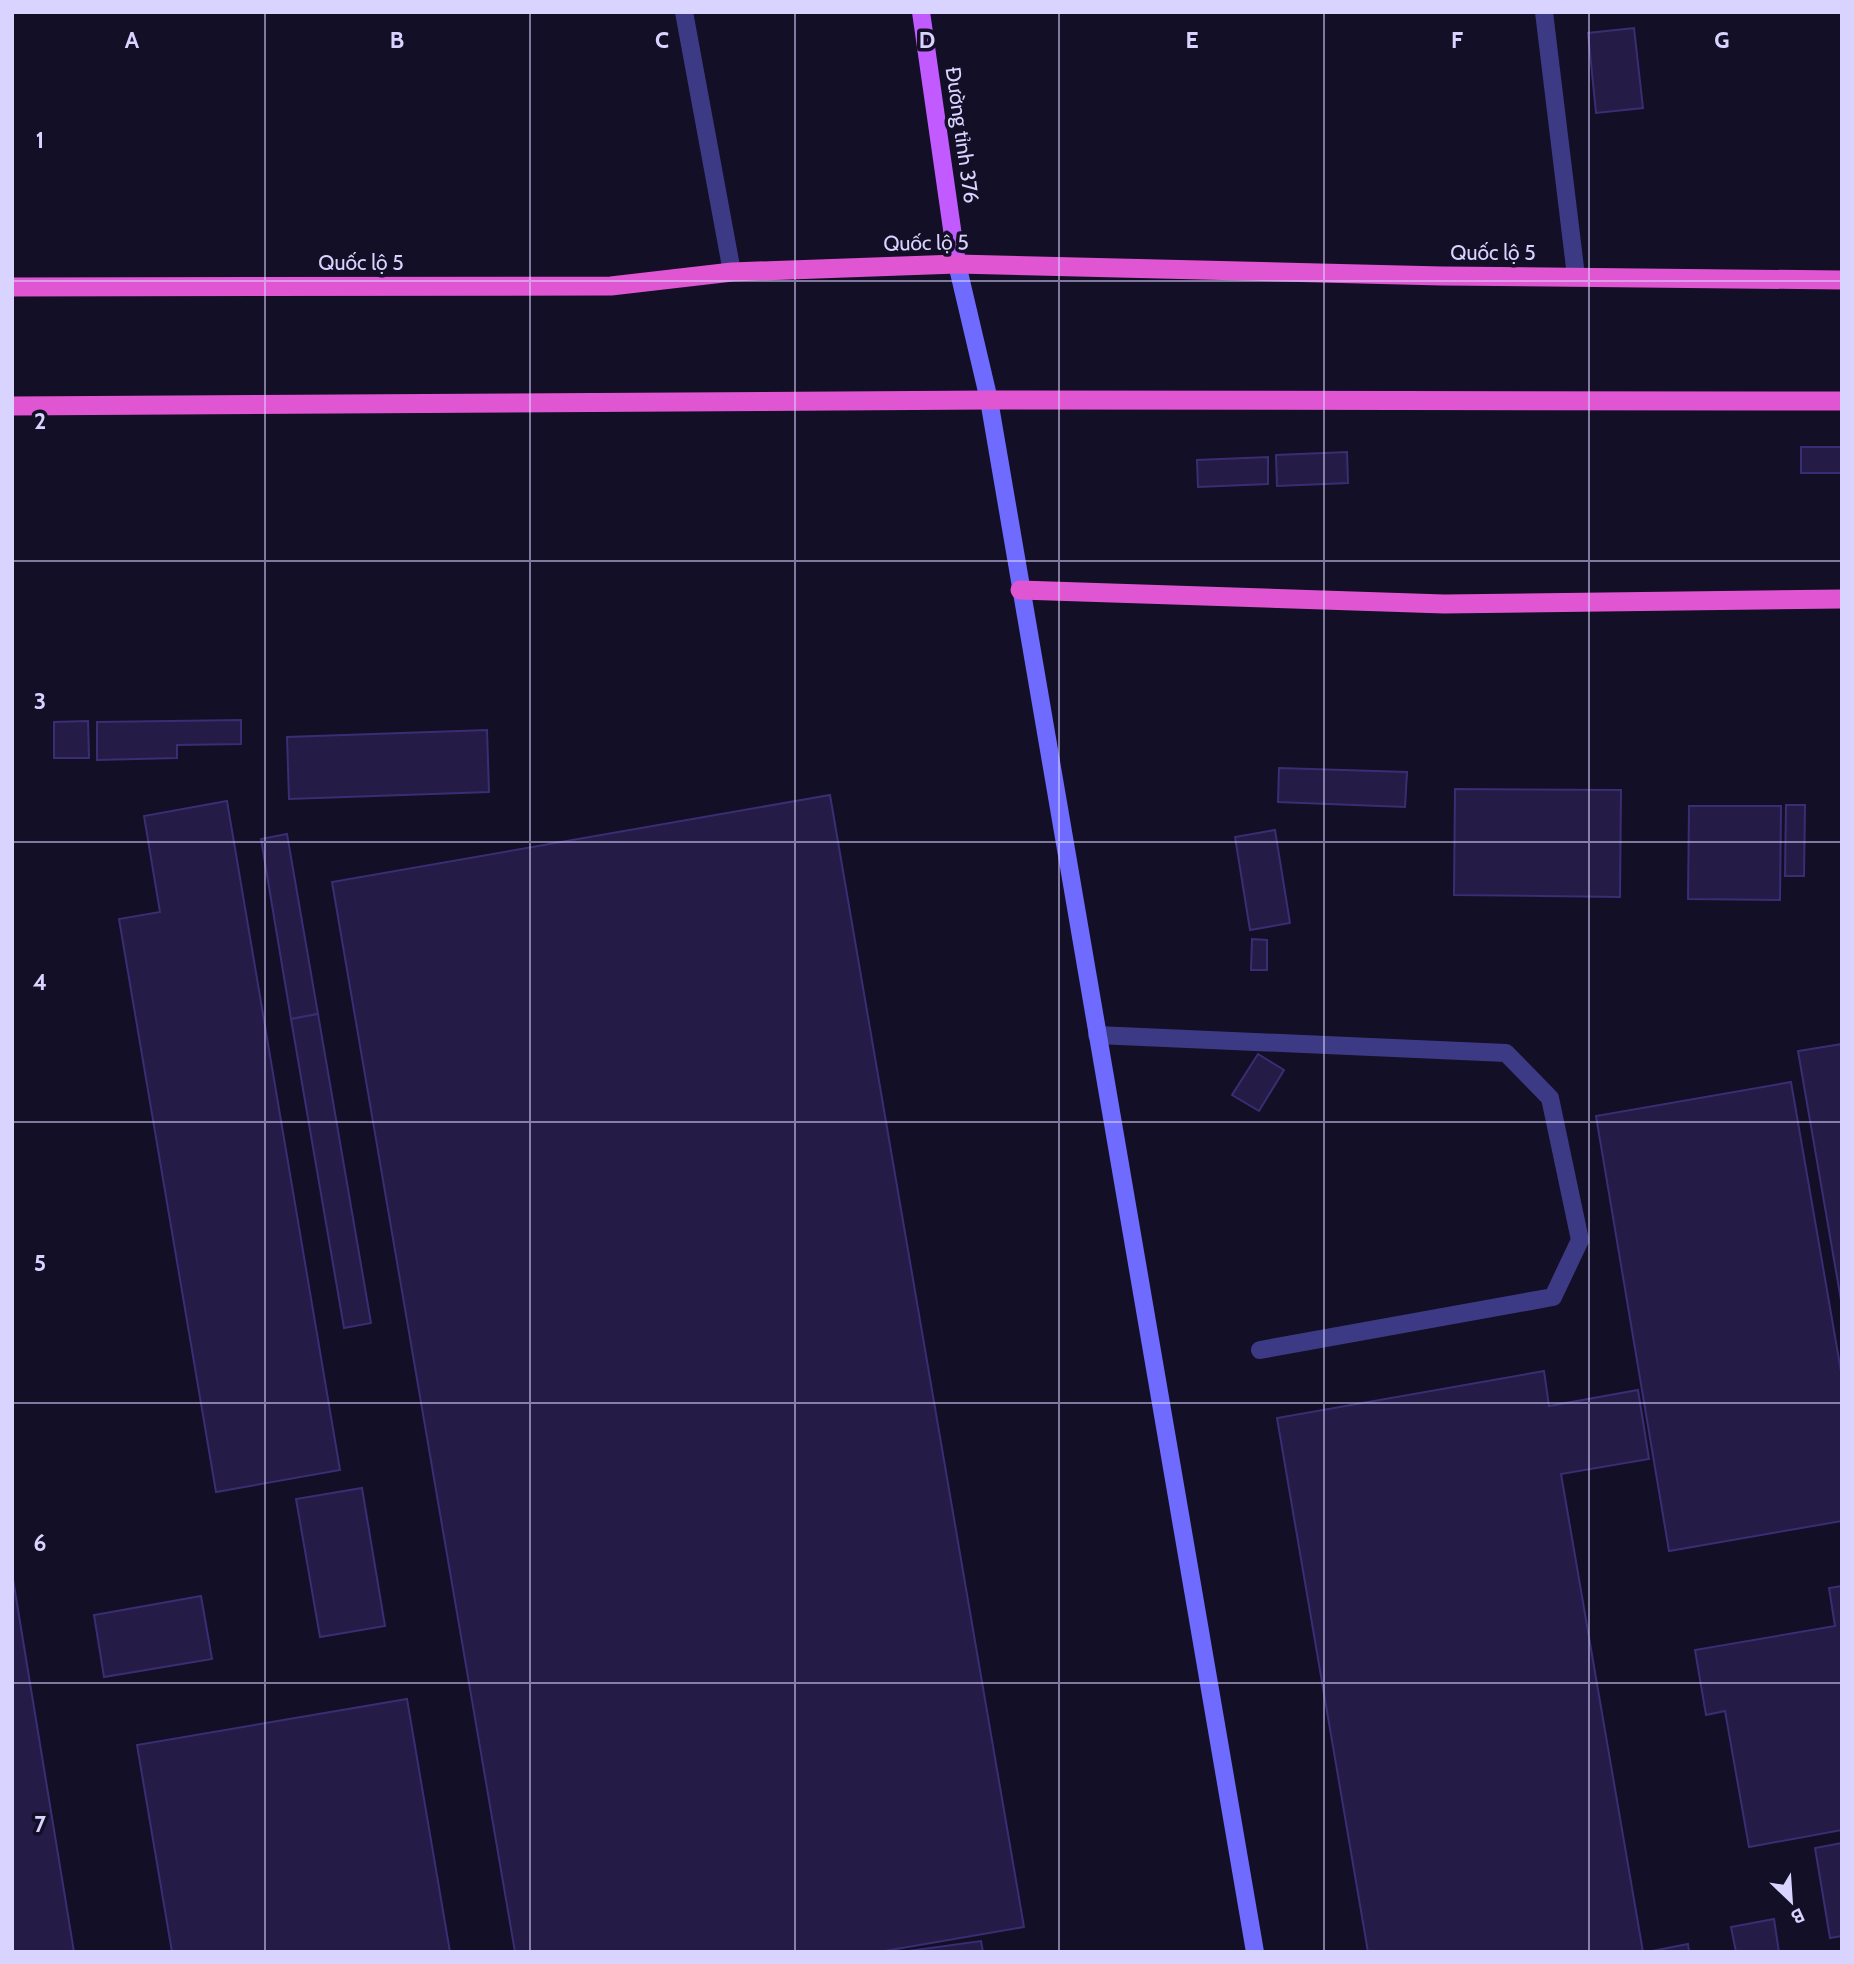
<svg xmlns="http://www.w3.org/2000/svg" width="1854" height="1964" viewBox="0 0 1854 1964" font-family="Cabin,sans-serif">
	<style>
		.building { fill: #241b47; stroke: #3b2d73; stroke-width: 2 }
		.lines { fill: none; stroke-linecap: round; stroke-linejoin: round }
		.service { stroke: #3d3a85; stroke-width: 18 }
		.secondary { stroke: #6f6bff; stroke-width: 18 }
		.primary { stroke: #c25bff; stroke-width: 18 }
		.trunk { stroke: #e055d1; stroke-width: 19 }
		.grid { fill: none; stroke: #d9d4ff; stroke-width: 2; stroke-opacity: 0.55 }
		.labels { text-anchor: middle; stroke-width: 7; stroke-linejoin: round; paint-order: stroke }
		.street-label { font-size: 21px; fill: #d9d4ff; stroke: #130f26 }
		.grid-label { font-size: 23px; text-anchor: middle; font-weight: bold; fill: #d9d4ff; stroke: #130f26; stroke-width: 7; stroke-linejoin: round; paint-order: stroke }
	</style>
	<rect width="100%" height="100%" fill="#130f26"/>
	<!-- building -->
	<g class="building">
		<polygon points="1634,28 1643,108 1596,113 1588,33"/>
		<rect x="1801" y="447" width="41" height="26"/>
		<polygon points="1347,452 1348,483 1277,486 1276,455"/>
		<polygon points="1268,457 1268,484 1198,487 1197,460"/>
		<polygon points="241,720 241,744 177,745 177,758 97,760 97,722"/>
		<polygon points="88,721 89,758 54,758 54,722"/>
		<polygon points="487,730 489,792 289,799 287,737"/>
		<polygon points="1279,768 1407,772 1405,807 1278,802"/>
		<polygon points="1455,789 1621,790 1620,897 1454,895"/>
		<polygon points="830,795 1024,1927 879,1952 515,1952 332,882"/>
		<polygon points="227,801 340,1470 216,1492 119,919 160,912 144,816"/>
		<polygon points="1786,805 1805,805 1804,876 1785,876"/>
		<polygon points="1689,806 1781,806 1780,900 1688,899"/>
		<polygon points="1275,830 1290,923 1250,930 1235,837"/>
		<polygon points="287,834 318,1014 291,1019 261,839"/>
		<polygon points="1252,939 1267,940 1267,970 1251,970"/>
		<polygon points="318,1014 371,1323 344,1328 291,1019"/>
		<polygon points="1842,1044 1842,1306 1798,1051"/>
		<polygon points="1258,1054 1284,1070 1259,1111 1232,1095"/>
		<polygon points="1791,1082 1842,1377 1842,1521 1669,1551 1596,1116"/>
		<polygon points="1544,1371 1549,1406 1638,1390 1649,1459 1561,1474 1643,1952 1368,1952 1277,1418"/>
		<polygon points="362,1488 385,1626 320,1637 296,1499"/>
		<polygon points="12,1573 74,1952 12,1952"/>
		<polygon points="1842,1586 1842,1830 1749,1847 1725,1711 1706,1715 1695,1650 1835,1626 1829,1588"/>
		<polygon points="201,1596 212,1659 104,1677 94,1615"/>
		<polygon points="407,1699 450,1952 172,1952 137,1745"/>
		<polygon points="1842,1843 1842,1936 1830,1938 1815,1848"/>
		<polygon points="1774,1919 1779,1952 1736,1952 1731,1927"/>
		<polygon points="981,1941 983,1952 901,1952"/>
		<polygon points="1688,1944 1689,1952 1647,1952"/>
	</g>
	<g class="lines">
		<!-- service -->
		<g class="service">
			<polyline points="684,12 732,272"/>
			<polyline points="1544,12 1576,276"/>
			<polyline points="1097,1035 1506,1053 1550,1098 1580,1240 1553,1297 1260,1350"/>
		</g>
		<!-- secondary -->
		<polyline class="secondary" points="957,264 989,400 1255,1952"/>
		<!-- primary -->
		<polyline class="primary" points="921,12 957,264"/>
		<!-- trunk -->
		<g class="trunk">
			<polyline points="12,287 611,286 732,272 957,264 1442,276 1842,280"/>
			<polyline points="12,406 989,400 1842,401"/>
			<polyline points="1020,590 1444,604 1842,599"/>
		</g>
	</g>
	<!-- grid -->
	<path class="grid" d="M 265,12 L 265,1952M 530,12 L 530,1952M 795,12 L 795,1952M 1059,12 L 1059,1952M 1324,12 L 1324,1952M 1589,12 L 1589,1952M 12,281 L 1842,281M 12,561 L 1842,561M 12,842 L 1842,842M 12,1122 L 1842,1122M 12,1403 L 1842,1403M 12,1683 L 1842,1683"/>
	<g class="labels">
		<!-- street labels -->
		<g class="street-label">
			<text transform="translate(962 135) rotate(82)" y="7">Đường tỉnh 376</text>
			<text transform="translate(926 243) rotate(-1)" y="7">Quốc lộ 5</text>
			<text x="1493" y="260">Quốc lộ 5</text>
			<text x="361" y="270">Quốc lộ 5</text>
		</g>
	</g>
	<g class="grid-label">
		<text x="132" y="48">A</text>
		<text x="397" y="48">B</text>
		<text x="662" y="48">C</text>
		<text x="927" y="48">D</text>
		<text x="1192" y="48">E</text>
		<text x="1457" y="48">F</text>
		<text x="1722" y="48">G</text>
		<text x="40" y="148">1</text>
		<text x="40" y="429">2</text>
		<text x="40" y="709">3</text>
		<text x="40" y="990">4</text>
		<text x="40" y="1271">5</text>
		<text x="40" y="1551">6</text>
		<text x="40" y="1832">7</text>
	</g>
	<!-- border -->
	<rect width="1854" height="1964" fill="none" stroke="#d9d4ff" stroke-width="28"/>
	<!-- north arrow -->
	<g transform="translate(1791 1901) rotate(155)" stroke="#130f26" stroke-width="5" paint-order="stroke">
	<path d="M0-5L12 26L0 18L-12 26Z" fill="#d9d4ff"/>
	<text y="-10" font-size="19" font-weight="bold" text-anchor="middle" fill="#d9d4ff">B</text>
	</g>
</svg>
